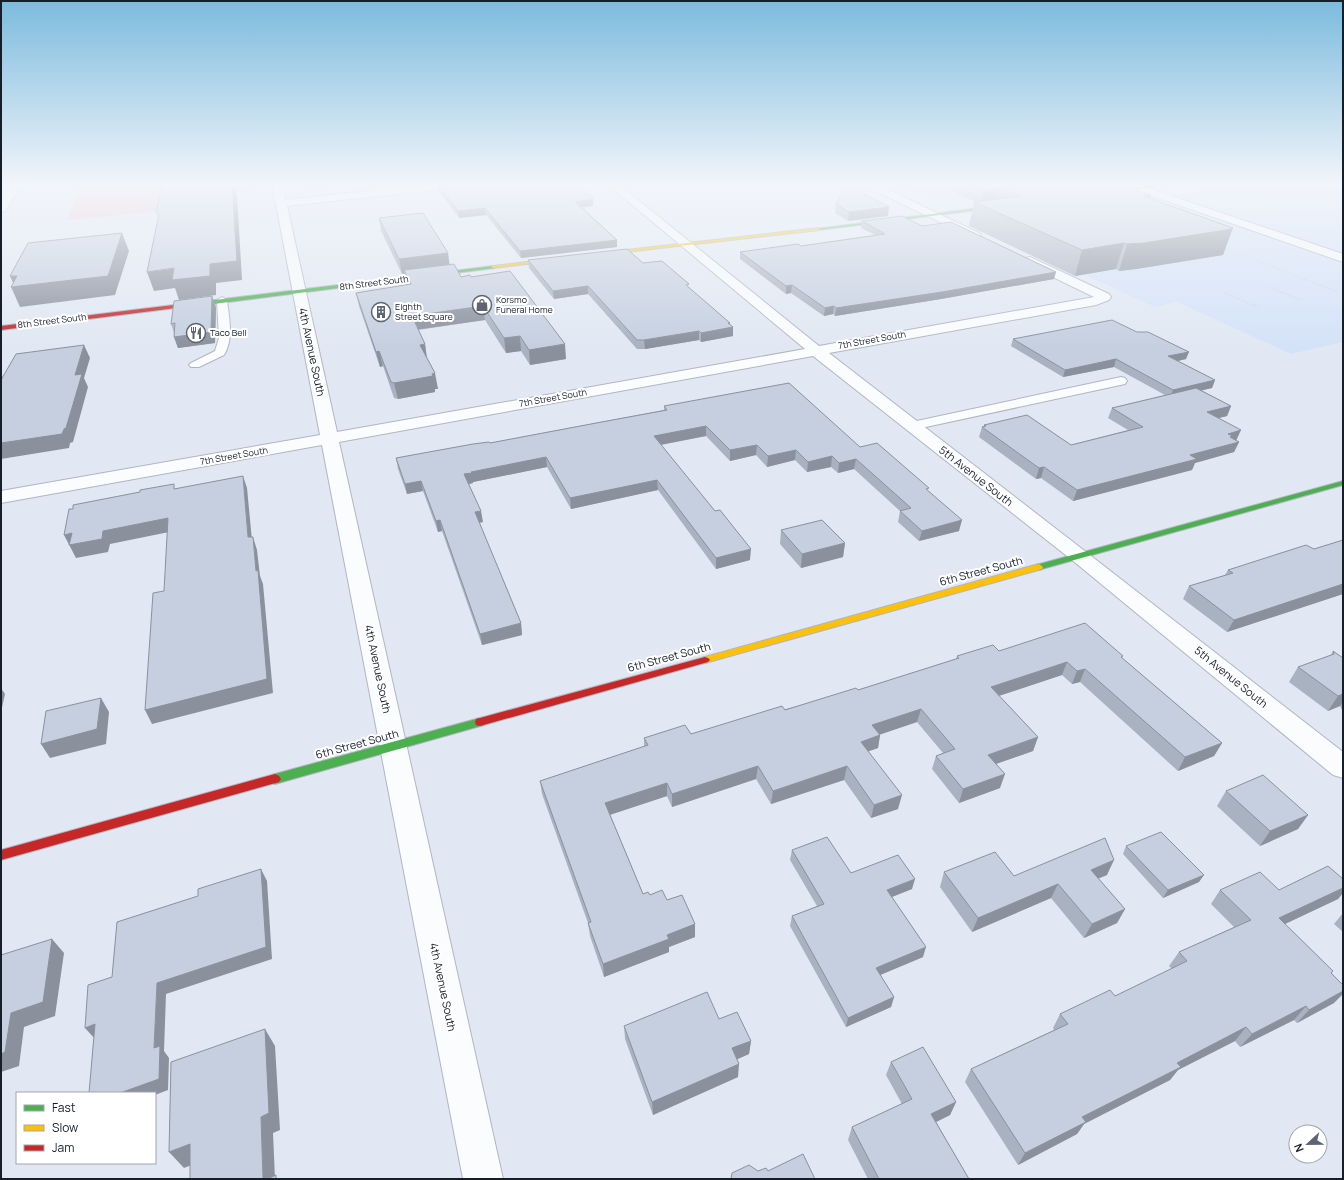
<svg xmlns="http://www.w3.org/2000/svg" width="1344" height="1180" viewBox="0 0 1344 1180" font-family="Manrope,sans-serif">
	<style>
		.built { fill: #d4e2f8 }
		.green { fill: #efc8cc }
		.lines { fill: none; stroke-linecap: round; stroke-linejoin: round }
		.lane-casing { stroke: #b0b6c1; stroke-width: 2 }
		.street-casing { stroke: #b0b6c1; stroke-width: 2 }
		.fast-casing { stroke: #b0b6c1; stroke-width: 2 }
		.slow-casing { stroke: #b0b6c1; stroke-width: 2 }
		.jam-casing { stroke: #b0b6c1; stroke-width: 2 }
		.path-far1 { stroke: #ced1d4; stroke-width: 1; stroke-dasharray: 1 1.5; stroke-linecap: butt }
		.path { stroke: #ced1d4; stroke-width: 1.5; stroke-dasharray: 1 2; stroke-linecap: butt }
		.lane { fill: #fafcfd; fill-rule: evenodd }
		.street { fill: #fafcfd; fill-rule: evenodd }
		.fast { fill: #4caf50; fill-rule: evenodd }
		.slow { fill: #ffc107; fill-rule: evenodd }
		.jam { fill: #c62828; fill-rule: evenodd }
		.wall { fill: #a9b2c1 }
		.shaded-wall { fill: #8a919d }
		.building { fill: #c5cfe0; stroke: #8a919d }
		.labels { text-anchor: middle; stroke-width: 4; stroke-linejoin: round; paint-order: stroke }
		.far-street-label { font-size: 9px; fill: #161e29; stroke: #fff }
		.far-poi-label { font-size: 9px; fill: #161e29; stroke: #fff; text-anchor: start }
		.street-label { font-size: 11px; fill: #161e29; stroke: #fff }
	</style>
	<rect width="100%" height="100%" fill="#e1e8f3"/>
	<!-- built -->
	<g class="built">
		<polygon points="892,183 1017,183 1040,192 939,205"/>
		<polygon points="1255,183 1343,183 1343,342 1291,354 1177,302 1155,307 970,222"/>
	</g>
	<!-- green -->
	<polygon class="green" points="71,183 249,183 250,191 163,200 161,211 67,220 81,186 69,187"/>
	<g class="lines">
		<!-- lane casing -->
		<g class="lane-casing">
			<g id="lane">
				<path d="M 222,297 L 227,300 C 229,318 234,339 224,355 L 199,367 L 191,367 L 189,365 L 191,363 L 215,351 L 219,338 L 217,300 Z"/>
				<polygon points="1121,377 1125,378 1127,381 1125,384 912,430 907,429 905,426 907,423 912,422"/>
			</g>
		</g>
		<!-- street casing -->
		<g class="street-casing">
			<g id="street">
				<polygon points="12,183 22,183 5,211 1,212 1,201"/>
				<polygon points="272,183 282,183 285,200 443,183 474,183 469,186 287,206 337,432 805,349 606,183 617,183 819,346 1094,297 1026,264 1024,261 1026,258 1030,257 1109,294 1111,297 1109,300 1096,305 829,353 1086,552 1343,752 1343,778 1333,775 1072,560 813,356 339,442 503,1179 463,1179 322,445 1,503 1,491 320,435"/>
				<polygon points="861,183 874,183 979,233 981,235 979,237 971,237 863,185"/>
				<polygon points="1119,183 1133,183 1343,254 1343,262 1121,185"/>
			</g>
		</g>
		<!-- fast casing -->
		<g class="fast-casing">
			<g id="fast">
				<polygon points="1002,205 1003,207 818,230 816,229"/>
				<polygon points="493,266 495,267 495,268 198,306 195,304 198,302"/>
				<polygon points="1343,481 1343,485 1042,569 1039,570 1035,567 1036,565"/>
				<polygon points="480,718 484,719 485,722 484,725 275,784 271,782 269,779 271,776 275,774"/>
			</g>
		</g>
		<!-- slow casing -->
		<g class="slow-casing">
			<g id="slow">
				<polygon points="818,228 820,230 600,255 598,254 600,253"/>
				<polygon points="558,258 560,258 560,260 493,268 491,267 493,266"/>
				<polygon points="1039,564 1043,567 1042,569 705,663 702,662 700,660 702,658 705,657"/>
			</g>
		</g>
		<!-- jam casing -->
		<g class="jam-casing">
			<g id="jam">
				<polygon points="1167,183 1177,183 1104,194 1102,193"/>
				<polygon points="198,302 200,303 200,305 1,330 1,326"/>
				<polygon points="705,657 708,658 710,660 708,662 480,726 476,725 475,722 476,719 480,718"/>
				<polygon points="275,774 279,776 281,779 279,782 1,860 1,850"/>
			</g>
		</g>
		<!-- path-far1 -->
		<g class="path-far1">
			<polyline points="1209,187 1234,195 1228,196"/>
			<polyline points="1203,188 1238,183"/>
			<polyline points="1223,248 1276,268"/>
		</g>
		<!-- path -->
		<g class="path">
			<polyline points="1273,267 1338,292"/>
			<polyline points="1266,286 1301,300"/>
			<polyline points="1225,293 1260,308"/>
		</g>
		<!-- lane -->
		<use href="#lane" class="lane"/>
		<!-- street -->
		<use href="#street" class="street"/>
		<!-- fast -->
		<use href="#fast" class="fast"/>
		<!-- slow -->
		<use href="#slow" class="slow"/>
		<!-- jam -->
		<use href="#jam" class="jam"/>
	</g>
	<!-- wall -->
	<g class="wall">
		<polygon points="937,183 1116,183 1151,195 1149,198 1233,228 1232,229 1223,255 1136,269 1119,271 1116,269 1075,276 969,226 974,202 976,202 937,185"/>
		<polygon points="438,185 593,206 582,207 617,240 617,247 521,258 486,215 459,218 439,191"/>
		<polygon points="836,204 888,216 848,221 835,213"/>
		<polygon points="379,218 448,253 449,265 461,277 471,277 566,359 530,365 521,351 506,353 485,320 418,330 425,344 427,359 438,389 435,389 435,392 398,399 394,398 383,366 380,367 359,306 356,293 408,285 405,274 402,274 381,231"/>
		<polygon points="862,221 922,226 1054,279 941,299 835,316 833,314 824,316 791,293 786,294 740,259 740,252 801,246 875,235 861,228"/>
		<polygon points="528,260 643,263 730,325 733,327 733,336 701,342 699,340 645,349 637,349 588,294 554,299 529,268"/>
		<polygon points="216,307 215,343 178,348 174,337 174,333 171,324"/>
		<polygon points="1013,339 1186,359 1177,361 1215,380 1212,388 1201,390 1231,406 1227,416 1218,418 1236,441 1239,442 1234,452 1195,463 1192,470 1073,501 1041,478 1036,479 979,437 982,427 984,426 984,425 1071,445 1128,430 1108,418 1112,408 1165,395 1114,367 1063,377 1011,346"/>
		<polygon points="664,406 860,447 928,491 959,531 919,541 898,522 900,511 854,469 838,473 831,467 807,472 795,460 767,467 756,455 730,461 706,436 661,445 750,560 716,569 658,490 571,509 547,467 473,482 473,483 469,484 483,522 479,523 521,623 522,635 482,645 442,531 438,532 423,491 407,494 398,469 396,458 490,443 664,410"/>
		<polygon points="781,530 845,543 843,557 801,568 780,544"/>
		<polygon points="1343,540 1343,594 1227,632 1183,599 1189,586 1225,575 1228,570 1314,549"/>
		<polygon points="999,651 1122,658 1222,743 1214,756 1178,771 1080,682 1072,684 1062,675 999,696 1038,737 1033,751 996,764 1000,788 959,803 932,769 936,756 943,753 917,722 880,734 880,735 878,748 868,751 898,809 871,818 844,780 771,804 756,779 672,807 667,796 610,815 643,894 667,900 695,924 695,937 669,947 669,952 604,977 590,936 588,923 542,794 540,781 644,747 644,738 691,734 858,690 956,659 957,656"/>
		<polygon points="1333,651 1343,658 1343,712 1340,706 1328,711 1289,682 1298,667 1331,655"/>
		<polygon points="1226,791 1308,815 1298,829 1260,846 1217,806"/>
		<polygon points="1126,846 1199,882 1163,898 1123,854"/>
		<polygon points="792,850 851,873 912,889 892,897 923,957 880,975 894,997 891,1007 846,1027 790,926 792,916 817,906 790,860"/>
		<polygon points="944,872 1014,876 1107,875 1098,878 1125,909 1117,923 1084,938 1051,898 972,932 940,887"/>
		<polygon points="1343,879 1343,893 1338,899 1285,924 1333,971 1332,973 1334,1003 1297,1023 1294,1020 1240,1047 1235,1041 1178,1070 1170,1080 1084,1124 1077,1134 1018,1165 965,1082 971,1069 1054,1030 1053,1028 1060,1014 1115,996 1172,969 1169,966 1179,952 1234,927 1211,904 1220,890 1279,890"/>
		<polygon points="1343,913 1343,932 1334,924"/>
		<polygon points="719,1019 751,1041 749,1054 737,1059 738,1077 653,1115 625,1039 624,1026"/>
		<polygon points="891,1062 956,1102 950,1115 936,1122 969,1179 868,1179 848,1140 852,1127 902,1104 886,1075"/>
	</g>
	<!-- shaded-wall -->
	<g class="shaded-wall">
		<polygon points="232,183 233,183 237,194 242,280 216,283 216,295 179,300 175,288 154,291 147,272 210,264"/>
		<polygon points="310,183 353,183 311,187"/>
		<polygon points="1001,188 998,202 981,204 984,190"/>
		<polygon points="1151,195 1143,219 1143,196"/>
		<polygon points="593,199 593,206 576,208 575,202"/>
		<polygon points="889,207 888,216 848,221 849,212"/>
		<polygon points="485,208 486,215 459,218 458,211"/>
		<polygon points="1233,228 1223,255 1136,269 1119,271 1127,244"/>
		<polygon points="122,233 129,251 115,295 20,307 11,287 15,287 10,276"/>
		<polygon points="617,240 617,247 521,258 520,251"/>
		<polygon points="1124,243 1116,269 1075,276 1082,250"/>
		<polygon points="448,253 450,268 404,270 405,274 402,274 399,259"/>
		<polygon points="1056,272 1054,279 941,299 835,316 836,308"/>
		<polygon points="792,285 791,293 786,294 786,286"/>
		<polygon points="588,286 588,294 554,299 553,291"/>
		<polygon points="212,296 216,307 215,343 178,348 174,337"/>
		<polygon points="483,306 485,320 414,330 412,316"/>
		<polygon points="834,306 833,314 824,316 825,308"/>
		<polygon points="728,323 730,323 730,328 733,327 733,336 701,342 701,333"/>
		<polygon points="699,331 699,340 645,349 644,340"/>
		<polygon points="520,336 521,351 506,353 504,338"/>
		<polygon points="425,344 427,359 420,345"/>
		<polygon points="565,344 566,359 530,365 529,350"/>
		<polygon points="84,345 90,358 84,378 88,387 73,442 70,443 69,448 1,459 1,443 75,375"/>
		<polygon points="379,351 383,366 380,367 376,352"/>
		<polygon points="1189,352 1186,359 1165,364 1168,356"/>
		<polygon points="1116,359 1114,367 1063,377 1065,370"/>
		<polygon points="435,373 438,389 435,389 435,392 398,399 394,383"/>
		<polygon points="1215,380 1212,388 1170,398 1173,390"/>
		<polygon points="1231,406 1227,416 1203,422 1207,412"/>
		<polygon points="706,426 706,436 654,446 654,436"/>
		<polygon points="1241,430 1236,441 1239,442 1234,452 1195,463 1192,470 1073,501 1077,490 1190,455 1228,434"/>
		<polygon points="757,445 756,455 730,461 730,450"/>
		<polygon points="796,450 795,460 767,467 768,456"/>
		<polygon points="832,456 831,467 807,472 808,462"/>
		<polygon points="546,457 547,467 473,482 473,483 466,485 464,474 471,472"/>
		<polygon points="856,459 854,469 838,473 839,463"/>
		<polygon points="1044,467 1041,478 1036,479 1039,468"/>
		<polygon points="243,476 247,488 253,551 248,537"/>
		<polygon points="657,480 658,490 571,509 570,498"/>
		<polygon points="421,481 423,491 407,494 405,484"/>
		<polygon points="481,511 483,522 477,523 475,512"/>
		<polygon points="168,518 174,531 110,544 108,552 76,558 64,535 72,533 103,531"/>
		<polygon points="440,520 442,531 438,532 436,521"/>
		<polygon points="962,520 959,531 919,541 922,531"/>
		<polygon points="253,537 257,550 260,576 263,584 273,693 152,724 145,710 256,571"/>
		<polygon points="845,543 843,557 801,568 802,554"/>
		<polygon points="751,549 750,560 716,569 716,558"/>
		<polygon points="1343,581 1343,594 1227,632 1234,620"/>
		<polygon points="521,623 522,635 482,645 480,634"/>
		<polygon points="1067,662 1062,675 986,700 991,687"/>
		<polygon points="1085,669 1080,682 1072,684 1077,671"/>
		<polygon points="1,688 5,694 1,712"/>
		<polygon points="1343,694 1343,702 1340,706 1328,711 1338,696"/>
		<polygon points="101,698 109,712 106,744 50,758 41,744"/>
		<polygon points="921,709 917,722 870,738 872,725"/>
		<polygon points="880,735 878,748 858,755 861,742"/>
		<polygon points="1038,737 1033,751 984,768 988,755"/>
		<polygon points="1222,743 1214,756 1178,771 1185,757"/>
		<polygon points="758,766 756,779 672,807 672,794"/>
		<polygon points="847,766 844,780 771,804 773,791"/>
		<polygon points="1005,774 1000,788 959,803 963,789"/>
		<polygon points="667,783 667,796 606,816 605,803"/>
		<polygon points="902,795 898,809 871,818 874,805"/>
		<polygon points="1308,815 1298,829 1260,846 1270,831"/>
		<polygon points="1114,860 1107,875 1083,885 1091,870"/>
		<polygon points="261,869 267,881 272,959 166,994 164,1051 169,1058 168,1090 155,1095 155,1093 120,1093 154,1048 157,983"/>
		<polygon points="1204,875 1199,882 1163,898 1168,890"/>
		<polygon points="915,879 912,889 884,900 887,890"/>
		<polygon points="1058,884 1051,898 972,932 978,918"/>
		<polygon points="1343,888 1343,893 1338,899 1268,932 1279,918"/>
		<polygon points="1125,909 1117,923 1084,938 1092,924"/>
		<polygon points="695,924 695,937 669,947 669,952 604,977 603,964 667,935"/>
		<polygon points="52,939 64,953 55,1016 24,1027 19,1066 1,1072 1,1054 11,1013"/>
		<polygon points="926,947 923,957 873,978 876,968"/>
		<polygon points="1343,991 1343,994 1334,1003 1297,1023 1309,1010"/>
		<polygon points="894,997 891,1007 846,1027 848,1018"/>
		<polygon points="1306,1006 1294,1020 1240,1047 1252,1034"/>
		<polygon points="95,1024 95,1039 85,1028"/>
		<polygon points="1246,1027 1235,1041 1178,1070 1170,1080 1084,1124 1077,1134 1018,1165 1025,1153 1082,1117 1177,1063"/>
		<polygon points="265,1029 275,1046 280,1130 273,1133 275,1179 263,1179 261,1117"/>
		<polygon points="751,1041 749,1054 731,1062 732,1048"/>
		<polygon points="739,1064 738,1077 653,1115 652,1102"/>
		<polygon points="956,1102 950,1115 926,1127 931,1114"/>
		<polygon points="190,1144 204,1160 184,1168 169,1152"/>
	</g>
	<!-- building -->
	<g class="building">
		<polygon points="184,183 232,183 237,261 210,264 210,276 172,280 174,268 147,272 159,214 156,213 162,185"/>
		<polygon points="454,183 574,183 593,199 575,202 617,240 520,251 485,208 458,211 438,185"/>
		<polygon points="968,183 1039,183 984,190"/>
		<polygon points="1040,183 1116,183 1151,195 1143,196 1233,228 1230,228 1232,229 1144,243 1127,244 1124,243 1082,250 974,202 1021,196 1001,188"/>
		<polygon points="846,185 889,207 849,212 836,204"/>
		<polygon points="423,213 448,253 399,259 379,218"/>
		<polygon points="902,216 922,226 951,222 1056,272 942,292 836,308 834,306 825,308 792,285 786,286 740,252 798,244 801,246 885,234 862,221"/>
		<polygon points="122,233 108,276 11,287 17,276 10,276 28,243"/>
		<polygon points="627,249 643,263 662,261 689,284 686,285 730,323 728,323 733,327 701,333 699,331 644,340 637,340 588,286 553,291 528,260"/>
		<polygon points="454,264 461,277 470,275 471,277 510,271 565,344 529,350 520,336 504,338 483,306 412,316 425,344 420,345 435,373 432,374 433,376 394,383 391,382 379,351 376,352 356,293 411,284 404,270"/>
		<polygon points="212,296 211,332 174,337 175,323 171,324 174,301"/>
		<polygon points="1112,320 1137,332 1148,332 1189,352 1168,356 1215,380 1173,390 1116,359 1065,370 1013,339"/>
		<polygon points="84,345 75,375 82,374 66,428 64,429 62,434 1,443 1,380 16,354"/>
		<polygon points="789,383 860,447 877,443 929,488 926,489 962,520 922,531 900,511 911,508 856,459 839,463 832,456 808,462 796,450 768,456 757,445 730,450 706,426 654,436 715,511 720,510 751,549 716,558 657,480 570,498 546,457 471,472 472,473 464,474 481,511 475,512 521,623 480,634 440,520 436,521 421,481 405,484 396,458 473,444 489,442 490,443 607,421 667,410 664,406"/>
		<polygon points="1196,388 1231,406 1207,412 1241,430 1228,434 1233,436 1230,437 1239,442 1190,455 1197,459 1077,490 1044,467 1039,468 982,427 986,426 984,425 1027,415 1071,445 1143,427 1112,408"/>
		<polygon points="243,476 248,537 253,537 256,571 258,570 267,679 145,710 153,593 164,591 168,518 103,531 102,539 69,545 72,533 64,535 69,509 73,509 73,505 140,492 140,490 174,484 174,489"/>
		<polygon points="822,520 845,543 802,554 781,530"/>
		<polygon points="1343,540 1343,584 1234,620 1189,586 1233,573 1228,570 1306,545 1314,549"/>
		<polygon points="1085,623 1123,656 1121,657 1222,743 1185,757 1085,669 1077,671 1067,662 991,687 1038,737 988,755 1005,774 963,789 936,756 955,749 921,709 872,725 880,735 861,742 902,795 874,805 847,766 773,791 758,766 672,794 667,783 605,803 643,894 648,892 650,895 662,890 667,900 682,895 695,924 667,935 669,939 603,964 588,923 591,922 540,781 648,745 644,738 685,725 691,734 782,706 785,710 856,688 858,690 959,658 957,656 993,645 999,651"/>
		<polygon points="1333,651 1343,658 1343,694 1338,696 1298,667 1334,654"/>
		<polygon points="101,698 97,729 41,744 46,711"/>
		<polygon points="1263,775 1308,815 1270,831 1226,791"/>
		<polygon points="1161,832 1204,875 1168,890 1126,846"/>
		<polygon points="827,837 851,873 898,855 915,879 887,890 926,947 876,968 894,997 848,1018 792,916 824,904 792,850"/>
		<polygon points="1105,838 1114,860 1091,870 1125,909 1092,924 1058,884 978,918 944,872 995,852 1014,876"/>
		<polygon points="1328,866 1343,879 1343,888 1279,918 1333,971 1331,973 1343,985 1343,991 1309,1010 1306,1006 1252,1034 1246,1027 1177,1063 1181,1067 1082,1117 1086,1122 1025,1153 971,1069 1068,1024 1060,1014 1110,990 1115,996 1187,961 1179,952 1251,920 1220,890 1260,872 1279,890"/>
		<polygon points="261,869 266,947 157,983 154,1048 160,1046 159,1079 120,1093 89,1093 95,1024 85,1028 88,985 112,977 117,922 198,896 198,889"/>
		<polygon points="52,939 43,1002 11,1013 5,1052 1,1054 1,955"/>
		<polygon points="707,992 719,1019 737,1012 751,1041 732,1048 739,1064 652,1102 624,1026"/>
		<polygon points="265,1029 269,1113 261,1117 263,1179 190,1179 190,1144 169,1152 171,1062"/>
		<polygon points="923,1047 956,1102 931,1114 969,1179 879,1179 852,1127 912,1099 891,1062"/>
		<polygon points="803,1154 815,1179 731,1179 732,1173 749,1165 758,1171 766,1168 768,1171"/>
		<polygon points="276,1175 276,1179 267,1179"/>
	</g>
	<!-- sky -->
	<linearGradient id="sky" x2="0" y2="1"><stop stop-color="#7bbbdd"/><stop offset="0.53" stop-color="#f2f5fa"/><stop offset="1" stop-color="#f2f5fa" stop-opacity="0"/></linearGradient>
	<rect width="1344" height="348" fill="url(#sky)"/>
	<!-- icons -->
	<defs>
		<g id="shop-ring" transform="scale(1)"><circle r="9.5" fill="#fff" stroke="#5d6570" stroke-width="1.5"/><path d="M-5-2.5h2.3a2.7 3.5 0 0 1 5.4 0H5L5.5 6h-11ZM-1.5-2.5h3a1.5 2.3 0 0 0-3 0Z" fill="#5d6570"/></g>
		<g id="building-ring" transform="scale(1)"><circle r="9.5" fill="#fff" stroke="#5d6570" stroke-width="1.5"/><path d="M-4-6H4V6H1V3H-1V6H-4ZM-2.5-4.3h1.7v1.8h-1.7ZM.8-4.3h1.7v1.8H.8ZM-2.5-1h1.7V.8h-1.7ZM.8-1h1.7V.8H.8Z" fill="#5d6570"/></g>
		<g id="restaurant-ring" transform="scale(1)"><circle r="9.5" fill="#fff" stroke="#5d6570" stroke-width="1.5"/><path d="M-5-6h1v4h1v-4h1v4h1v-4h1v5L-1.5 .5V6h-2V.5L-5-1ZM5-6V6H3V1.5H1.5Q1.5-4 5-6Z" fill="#5d6570"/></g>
	</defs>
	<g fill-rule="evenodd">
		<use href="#shop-ring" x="482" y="305"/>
		<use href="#building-ring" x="381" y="312"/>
		<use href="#restaurant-ring" x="196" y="333"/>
	</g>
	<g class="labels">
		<!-- far-street labels -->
		<g class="far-street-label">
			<text transform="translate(374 283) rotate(-7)" y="3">8th Street South</text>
			<text transform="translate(52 321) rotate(-7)" y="3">8th Street South</text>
			<text transform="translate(872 340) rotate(-10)" y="3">7th Street South</text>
			<text transform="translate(553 398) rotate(-10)" y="3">7th Street South</text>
			<text transform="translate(234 456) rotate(-10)" y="3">7th Street South</text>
		</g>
		<!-- far-poi labels -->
		<g class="far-poi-label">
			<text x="496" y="303">Korsmo<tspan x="496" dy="10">Funeral Home</tspan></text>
			<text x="395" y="310">Eighth<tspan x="395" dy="10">Street Square</tspan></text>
			<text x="210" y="336">Taco Bell</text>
		</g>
		<!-- street labels -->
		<g class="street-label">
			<text transform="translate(312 352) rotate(78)" y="4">4th Avenue South</text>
			<text transform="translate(976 476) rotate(38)" y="4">5th Avenue South</text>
			<text transform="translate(981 571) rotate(-15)" y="4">6th Street South</text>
			<text transform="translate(669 657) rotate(-15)" y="4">6th Street South</text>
			<text transform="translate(378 669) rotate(78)" y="4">4th Avenue South</text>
			<text transform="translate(1231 677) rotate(39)" y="4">5th Avenue South</text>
			<text transform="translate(357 744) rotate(-15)" y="4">6th Street South</text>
			<text transform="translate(443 987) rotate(78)" y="4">4th Avenue South</text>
		</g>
	</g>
	<!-- border -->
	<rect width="1344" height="1180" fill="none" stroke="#161e29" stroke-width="4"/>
	<!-- legend -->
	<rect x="16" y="1092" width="140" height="72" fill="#ffffff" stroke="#a2a5a9"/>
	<rect x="24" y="1105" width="20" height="6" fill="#4caf50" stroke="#a2a5a9"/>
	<text x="52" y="1112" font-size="12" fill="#161e29">Fast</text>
	<rect x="24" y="1125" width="20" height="6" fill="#ffc107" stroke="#a2a5a9"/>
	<text x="52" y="1132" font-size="12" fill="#161e29">Slow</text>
	<rect x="24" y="1145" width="20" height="6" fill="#c62828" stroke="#a2a5a9"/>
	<text x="52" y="1152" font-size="12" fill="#161e29">Jam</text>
	<!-- north arrow -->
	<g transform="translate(1308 1144) rotate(248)"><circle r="19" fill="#ffffff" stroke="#a2a5a9"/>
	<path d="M0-3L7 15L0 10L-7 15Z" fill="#5d6570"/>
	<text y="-6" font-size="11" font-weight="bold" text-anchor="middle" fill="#161e29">N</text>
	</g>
</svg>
